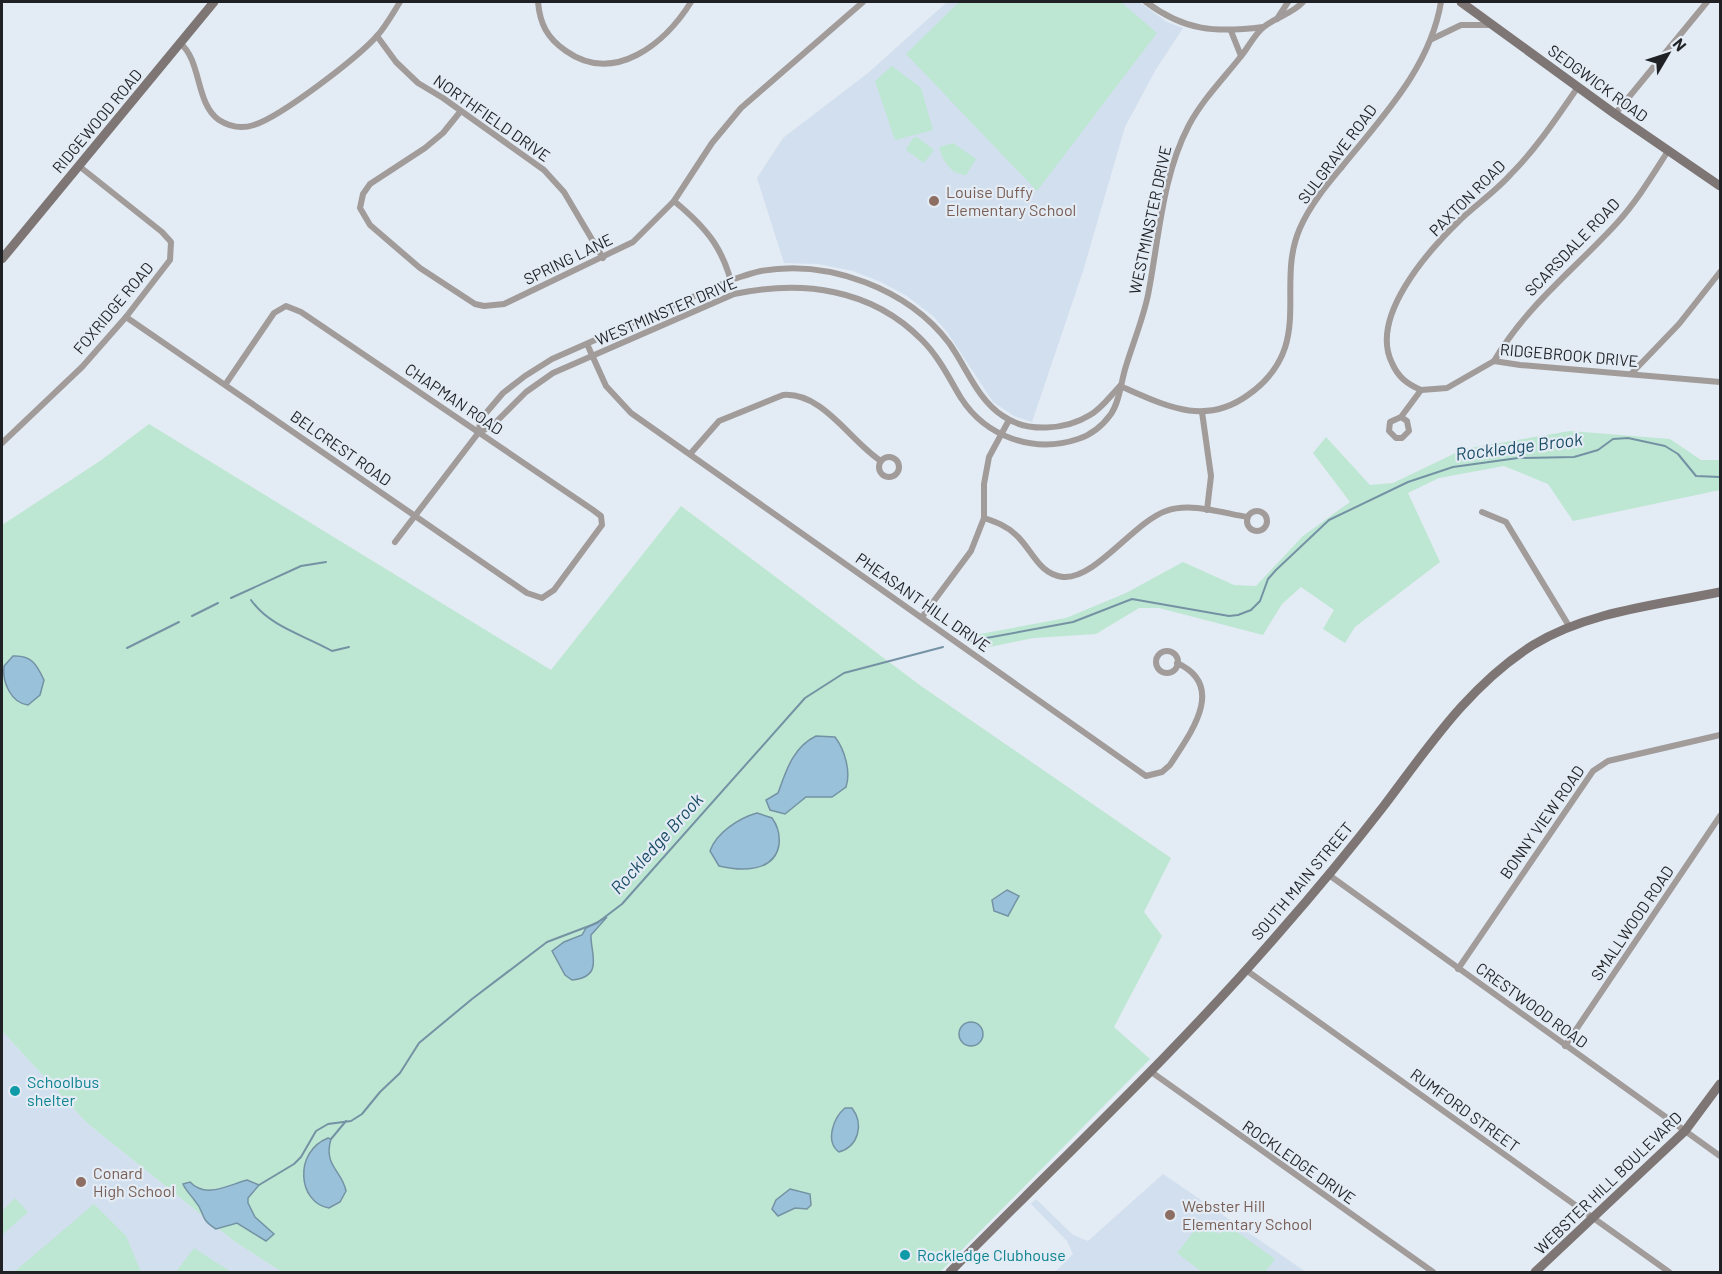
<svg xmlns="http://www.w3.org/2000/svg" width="1722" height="1274" viewBox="0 0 1722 1274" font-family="Barlow,sans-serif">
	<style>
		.built { fill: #d2dfee }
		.green { fill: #bde7d2 }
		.water { fill: #99c2da; stroke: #7492a4; stroke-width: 1.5 }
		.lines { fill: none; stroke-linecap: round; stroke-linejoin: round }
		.stream { stroke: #7492a4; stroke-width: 2 }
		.street { stroke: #a19b9a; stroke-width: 6 }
		.secondary { stroke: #7e7675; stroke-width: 9 }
		.education-dot { fill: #8d6e63; stroke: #e3ebf4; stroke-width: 2 }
		.culture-dot { fill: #0f9aa8; stroke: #e3ebf4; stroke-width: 2 }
		.labels { text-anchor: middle; stroke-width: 4.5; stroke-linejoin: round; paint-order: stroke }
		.street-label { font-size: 16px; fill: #1f2125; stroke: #e3ebf4 }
		.education-label { font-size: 16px; fill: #785e54; stroke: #e3ebf4; text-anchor: start }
		.culture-label { font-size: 16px; fill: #0d838f; stroke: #e3ebf4; text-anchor: start }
		.water-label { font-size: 18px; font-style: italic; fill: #1a4c66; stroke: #e3ebf4 }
	</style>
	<rect width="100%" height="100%" fill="#e3ebf4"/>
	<!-- built -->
	<g class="built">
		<polygon points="947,2 1139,2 1167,22 1183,28 1155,71 1125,127 1083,271 1032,422 1014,416 993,402 947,332 933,316 907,296 881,282 853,271 818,264 784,263 757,178 783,138 868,73"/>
		<polygon points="2,1031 87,1123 234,1241 282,1272 2,1272"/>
		<polygon points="1163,1174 1306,1272 1055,1272 1073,1254 1067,1241 1031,1204 1036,1199 1073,1235 1088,1241"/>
	</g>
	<!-- green -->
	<g class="green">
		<polygon points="959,2 1121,2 1157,33 1037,191 906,54"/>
		<polygon points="892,66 921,88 933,130 895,140 875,81"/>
		<polygon points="917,137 934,150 924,163 906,150 913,138"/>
		<path d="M 953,143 L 976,159 L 966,175 C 950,174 943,161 939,147 Z"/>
		<polygon points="149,424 551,670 681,506 921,686 1171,858 1144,912 1162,936 1114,1027 1150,1059 940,1272 282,1272 234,1241 87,1123 2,1031 2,525 100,461"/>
		<polygon points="1570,431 1670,439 1701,460 1720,460 1720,490 1573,521 1548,484 1504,466 1439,478 1408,493 1440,562 1355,627 1345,643 1323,629 1334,610 1301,587 1282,604 1263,635 1159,608 1139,608 1096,634 1034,638 979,649 964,637 1066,618 1126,593 1183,562 1234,585 1256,586 1303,536 1350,502 1313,453 1326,437 1370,485 1393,483 1464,449"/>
		<polygon points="15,1198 28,1212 3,1234 2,1211"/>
		<polygon points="94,1204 126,1236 141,1272 14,1272"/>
		<polygon points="1201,1222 1219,1234 1226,1224 1275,1259 1265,1272 1202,1272 1177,1253"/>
		<polygon points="194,1248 231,1272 176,1272"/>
	</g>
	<!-- water -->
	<g class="water">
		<path d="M 13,656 C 32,655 37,665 44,680 L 40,695 L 28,705 C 11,703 2,682 4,666 Z"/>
		<path d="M 816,736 L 835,737 C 845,750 851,772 846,787 L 832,797 L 806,797 L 785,814 L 770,810 L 766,800 L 778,793 C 786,771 793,747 816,736 Z"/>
		<path d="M 757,813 L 772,818 C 778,826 780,835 779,845 C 774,873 740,871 719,866 L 710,851 C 716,833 739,818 757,813 Z"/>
		<polygon points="1007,890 1019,896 1008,916 994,911 992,900"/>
		<path d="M 607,917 L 591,935 C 590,952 605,977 572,980 L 565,975 L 552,951 L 564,942 L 582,935 L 586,928 Z"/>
		<circle cx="971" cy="1034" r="12"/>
		<path d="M 845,1108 L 852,1108 C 864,1124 859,1146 839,1152 C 825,1142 833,1118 845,1108 Z"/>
		<path d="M 328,1138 L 331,1139 C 323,1166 342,1170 346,1191 L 340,1202 L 329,1208 C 298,1203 293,1152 328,1138 Z"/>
		<path d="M 247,1180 L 259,1185 L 248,1198 L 248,1203 L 255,1217 L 274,1234 L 266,1241 L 237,1223 L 216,1229 C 198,1218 206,1213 195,1201 C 191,1195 186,1191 183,1184 L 190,1182 C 206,1199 228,1185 247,1180 Z"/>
		<polygon points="790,1189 810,1194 811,1205 807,1209 795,1208 778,1216 772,1209 776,1200"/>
	</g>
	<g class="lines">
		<!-- stream -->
		<g class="stream">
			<polyline points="231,598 301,566 326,562"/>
			<path d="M 251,600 C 270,627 304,635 332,651 L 349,647"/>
			<polyline points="192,616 218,603"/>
			<polyline points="970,641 1073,622 1132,599 1229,616 1238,615 1251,610 1260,601 1268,579 1276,570 1329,520 1408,482 1453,467 1518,458 1574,457 1598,450 1613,439 1628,438 1665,446 1678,454 1696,476 1720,477"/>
			<polyline points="127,648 179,622"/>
			<polyline points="331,1139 346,1121"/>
			<polyline points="259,1185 294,1164 301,1157 316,1131 328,1124 351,1121 362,1114 380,1092 400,1073 419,1043 472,999 547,942 597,923 622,904 805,698 844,673 943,647"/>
		</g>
		<!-- street -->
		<g class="street">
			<path d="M 538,2 C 540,24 547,38 566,51 C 614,85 665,44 691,2"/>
			<path d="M 1146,2 C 1185,31 1215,33 1263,27"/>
			<polyline points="1277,19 1288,2"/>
			<polyline points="1231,31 1241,56"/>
			<polyline points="377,36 396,62 418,83 443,98 544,170 564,192 603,258"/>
			<polyline points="1432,39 1461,25 1490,25"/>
			<path d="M 180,43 C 202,61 195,103 219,120 C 230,127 242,129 254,125 C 282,116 357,58 377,36 C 386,26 393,13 400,2"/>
			<polyline points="460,112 443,133 425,148 370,184 363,194 360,208 370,225 420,268 475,304 484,306 504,304 633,242 674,201 712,143 741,108 863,2"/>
			<polyline points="1615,114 1707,2"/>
			<path d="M 674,201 C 708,229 725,250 734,294"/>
			<path d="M 126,317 C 260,409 394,501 527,593 L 542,598 L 554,590 L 602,525 L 601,516 L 593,510 L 301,312 L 286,306 L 274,313 L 225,385"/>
			<path d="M 587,344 L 606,386 L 631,413 L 1146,776 L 1162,772 L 1170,765 C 1189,735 1228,686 1177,663"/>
			<path d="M 1494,361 C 1526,306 1575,269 1617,223 C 1637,201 1652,176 1668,151"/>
			<polyline points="1631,374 1679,324 1720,272"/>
			<path d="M 1120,386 C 1164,405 1204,427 1248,395 C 1317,346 1274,287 1300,228 C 1310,205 1326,186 1341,168 C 1382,117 1430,68 1441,2"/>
			<path d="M 1421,390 C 1407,384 1398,377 1392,363 C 1369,317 1428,251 1460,220 C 1477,204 1496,191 1511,174 C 1537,148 1557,117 1578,87"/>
			<polyline points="1202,412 1211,476 1207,510"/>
			<polyline points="1401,417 1407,421 1409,431 1402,438 1396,438 1389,431 1390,422 1401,417 1421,390 1447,388 1494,361 1520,365 1720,382"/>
			<path d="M 479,432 L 480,420 L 503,393 L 525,376 L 552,359 L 731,280 C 741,277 751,273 761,271 C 829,259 908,289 949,343 C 967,368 977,399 1003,416 C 1027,433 1066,430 1090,415 C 1102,408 1110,396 1120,386"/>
			<polyline points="2,443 82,367 126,317 170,260 171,242 162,232 79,166"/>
			<path d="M 691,453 L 719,421 L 783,395 C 823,392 850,441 881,461"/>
			<circle cx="889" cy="467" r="10"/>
			<circle cx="1257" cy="521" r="10"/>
			<polyline points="1482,512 1506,522 1569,626"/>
			<path d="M 984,518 C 996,522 1007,526 1016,535 C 1032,549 1038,574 1063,577 C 1095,580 1134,522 1166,511 C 1190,502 1223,513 1247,517"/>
			<path d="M 395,542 L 479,432 L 491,427 L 526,392 L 553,373 L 734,294 C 802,280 871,288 922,340 C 939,357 949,378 961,398 C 986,437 1034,454 1078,439 C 1091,435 1103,425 1111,414 C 1120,401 1121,381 1126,366 C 1133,343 1143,319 1148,295 C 1159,239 1162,176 1189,125 C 1203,99 1224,78 1242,55 C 1249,46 1256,32 1265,26 C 1278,16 1292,14 1303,2"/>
			<polyline points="922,617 971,551 984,518 984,484 989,457 1009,420"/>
			<circle cx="1167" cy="662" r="11"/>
			<polyline points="1329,875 1720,1156"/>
			<polyline points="1458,969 1593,771 1608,761 1720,735"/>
			<polyline points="1246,970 1669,1272"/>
			<polyline points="1565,1046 1720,816"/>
			<polyline points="1150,1071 1433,1272"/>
		</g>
		<!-- secondary -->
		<g class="secondary">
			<polyline points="1461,2 1615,114 1720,186"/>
			<polyline points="2,259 214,2"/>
			<path d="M 950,1272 C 1060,1160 1175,1053 1278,934 C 1314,893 1349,851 1383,807 C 1427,749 1469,685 1533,645 C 1589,611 1658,605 1720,592"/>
			<polyline points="1535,1272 1685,1131 1720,1084"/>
		</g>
	</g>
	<!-- markers -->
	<g class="education-dot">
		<circle cx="934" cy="201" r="6"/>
		<circle cx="81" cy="1182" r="6"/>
		<circle cx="1170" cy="1215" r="6"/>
	</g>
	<g class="culture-dot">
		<circle cx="15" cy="1091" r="6"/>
		<circle cx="905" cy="1255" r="6"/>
	</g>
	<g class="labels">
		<!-- street labels -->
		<g class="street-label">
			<text transform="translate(1598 83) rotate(36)" y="6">SEDGWICK ROAD</text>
			<text transform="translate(492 118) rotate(35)" y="6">NORTHFIELD DRIVE</text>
			<text transform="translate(97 121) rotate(-50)" y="6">RIDGEWOOD ROAD</text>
			<text transform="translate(1337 154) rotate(-53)" y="6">SULGRAVE ROAD</text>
			<text transform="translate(1467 198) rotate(-45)" y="6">PAXTON ROAD</text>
			<text transform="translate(1150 220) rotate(-78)" y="6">WESTMINSTER DRIVE</text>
			<text transform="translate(1572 247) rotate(-46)" y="6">SCARSDALE ROAD</text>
			<text transform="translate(568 259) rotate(-26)" y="6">SPRING LANE</text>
			<text transform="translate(113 308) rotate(-50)" y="6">FOXRIDGE ROAD</text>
			<text transform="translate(666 311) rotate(-23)" y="6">WESTMINSTER DRIVE</text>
			<text transform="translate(1569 355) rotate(5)" y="6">RIDGEBROOK DRIVE</text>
			<text transform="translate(454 399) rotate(34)" y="6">CHAPMAN ROAD</text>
			<text transform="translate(341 448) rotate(35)" y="6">BELCREST ROAD</text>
			<text transform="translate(923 602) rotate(35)" y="6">PHEASANT HILL DRIVE</text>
			<text transform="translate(1542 822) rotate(-55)" y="6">BONNY VIEW ROAD</text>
			<text transform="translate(1302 881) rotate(-50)" y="6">SOUTH MAIN STREET</text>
			<text transform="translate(1632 923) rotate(-56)" y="6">SMALLWOOD ROAD</text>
			<text transform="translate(1532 1005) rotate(36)" y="6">CRESTWOOD ROAD</text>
			<text transform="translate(1465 1110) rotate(36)" y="6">RUMFORD STREET</text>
			<text transform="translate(1299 1162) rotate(35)" y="6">ROCKLEDGE DRIVE</text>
			<text transform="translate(1608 1183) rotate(-44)" y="6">WEBSTER HILL BOULEVARD</text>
		</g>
		<!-- education labels -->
		<g class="education-label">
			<text x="946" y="198">Louise Duffy<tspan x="946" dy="18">Elementary School</tspan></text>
			<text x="93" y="1179">Conard<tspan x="93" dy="18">High School</tspan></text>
			<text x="1182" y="1212">Webster Hill<tspan x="1182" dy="18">Elementary School</tspan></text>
		</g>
		<!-- culture labels -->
		<g class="culture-label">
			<text x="27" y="1088">Schoolbus<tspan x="27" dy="18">shelter</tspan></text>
			<text x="917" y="1261">Rockledge Clubhouse</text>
		</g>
		<!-- water labels -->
		<g class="water-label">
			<text transform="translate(1519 447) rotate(-7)" y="6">Rockledge Brook</text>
			<text transform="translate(657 844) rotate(-48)" y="6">Rockledge Brook</text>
		</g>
	</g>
	<!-- border -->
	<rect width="1722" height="1274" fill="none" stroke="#1f2125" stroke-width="6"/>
	<!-- north arrow -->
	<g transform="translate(1668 54) rotate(51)" stroke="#e3ebf4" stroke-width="4.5" paint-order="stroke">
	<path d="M0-4.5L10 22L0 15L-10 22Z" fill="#1f2125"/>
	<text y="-9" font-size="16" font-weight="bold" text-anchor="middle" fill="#1f2125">N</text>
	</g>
</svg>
